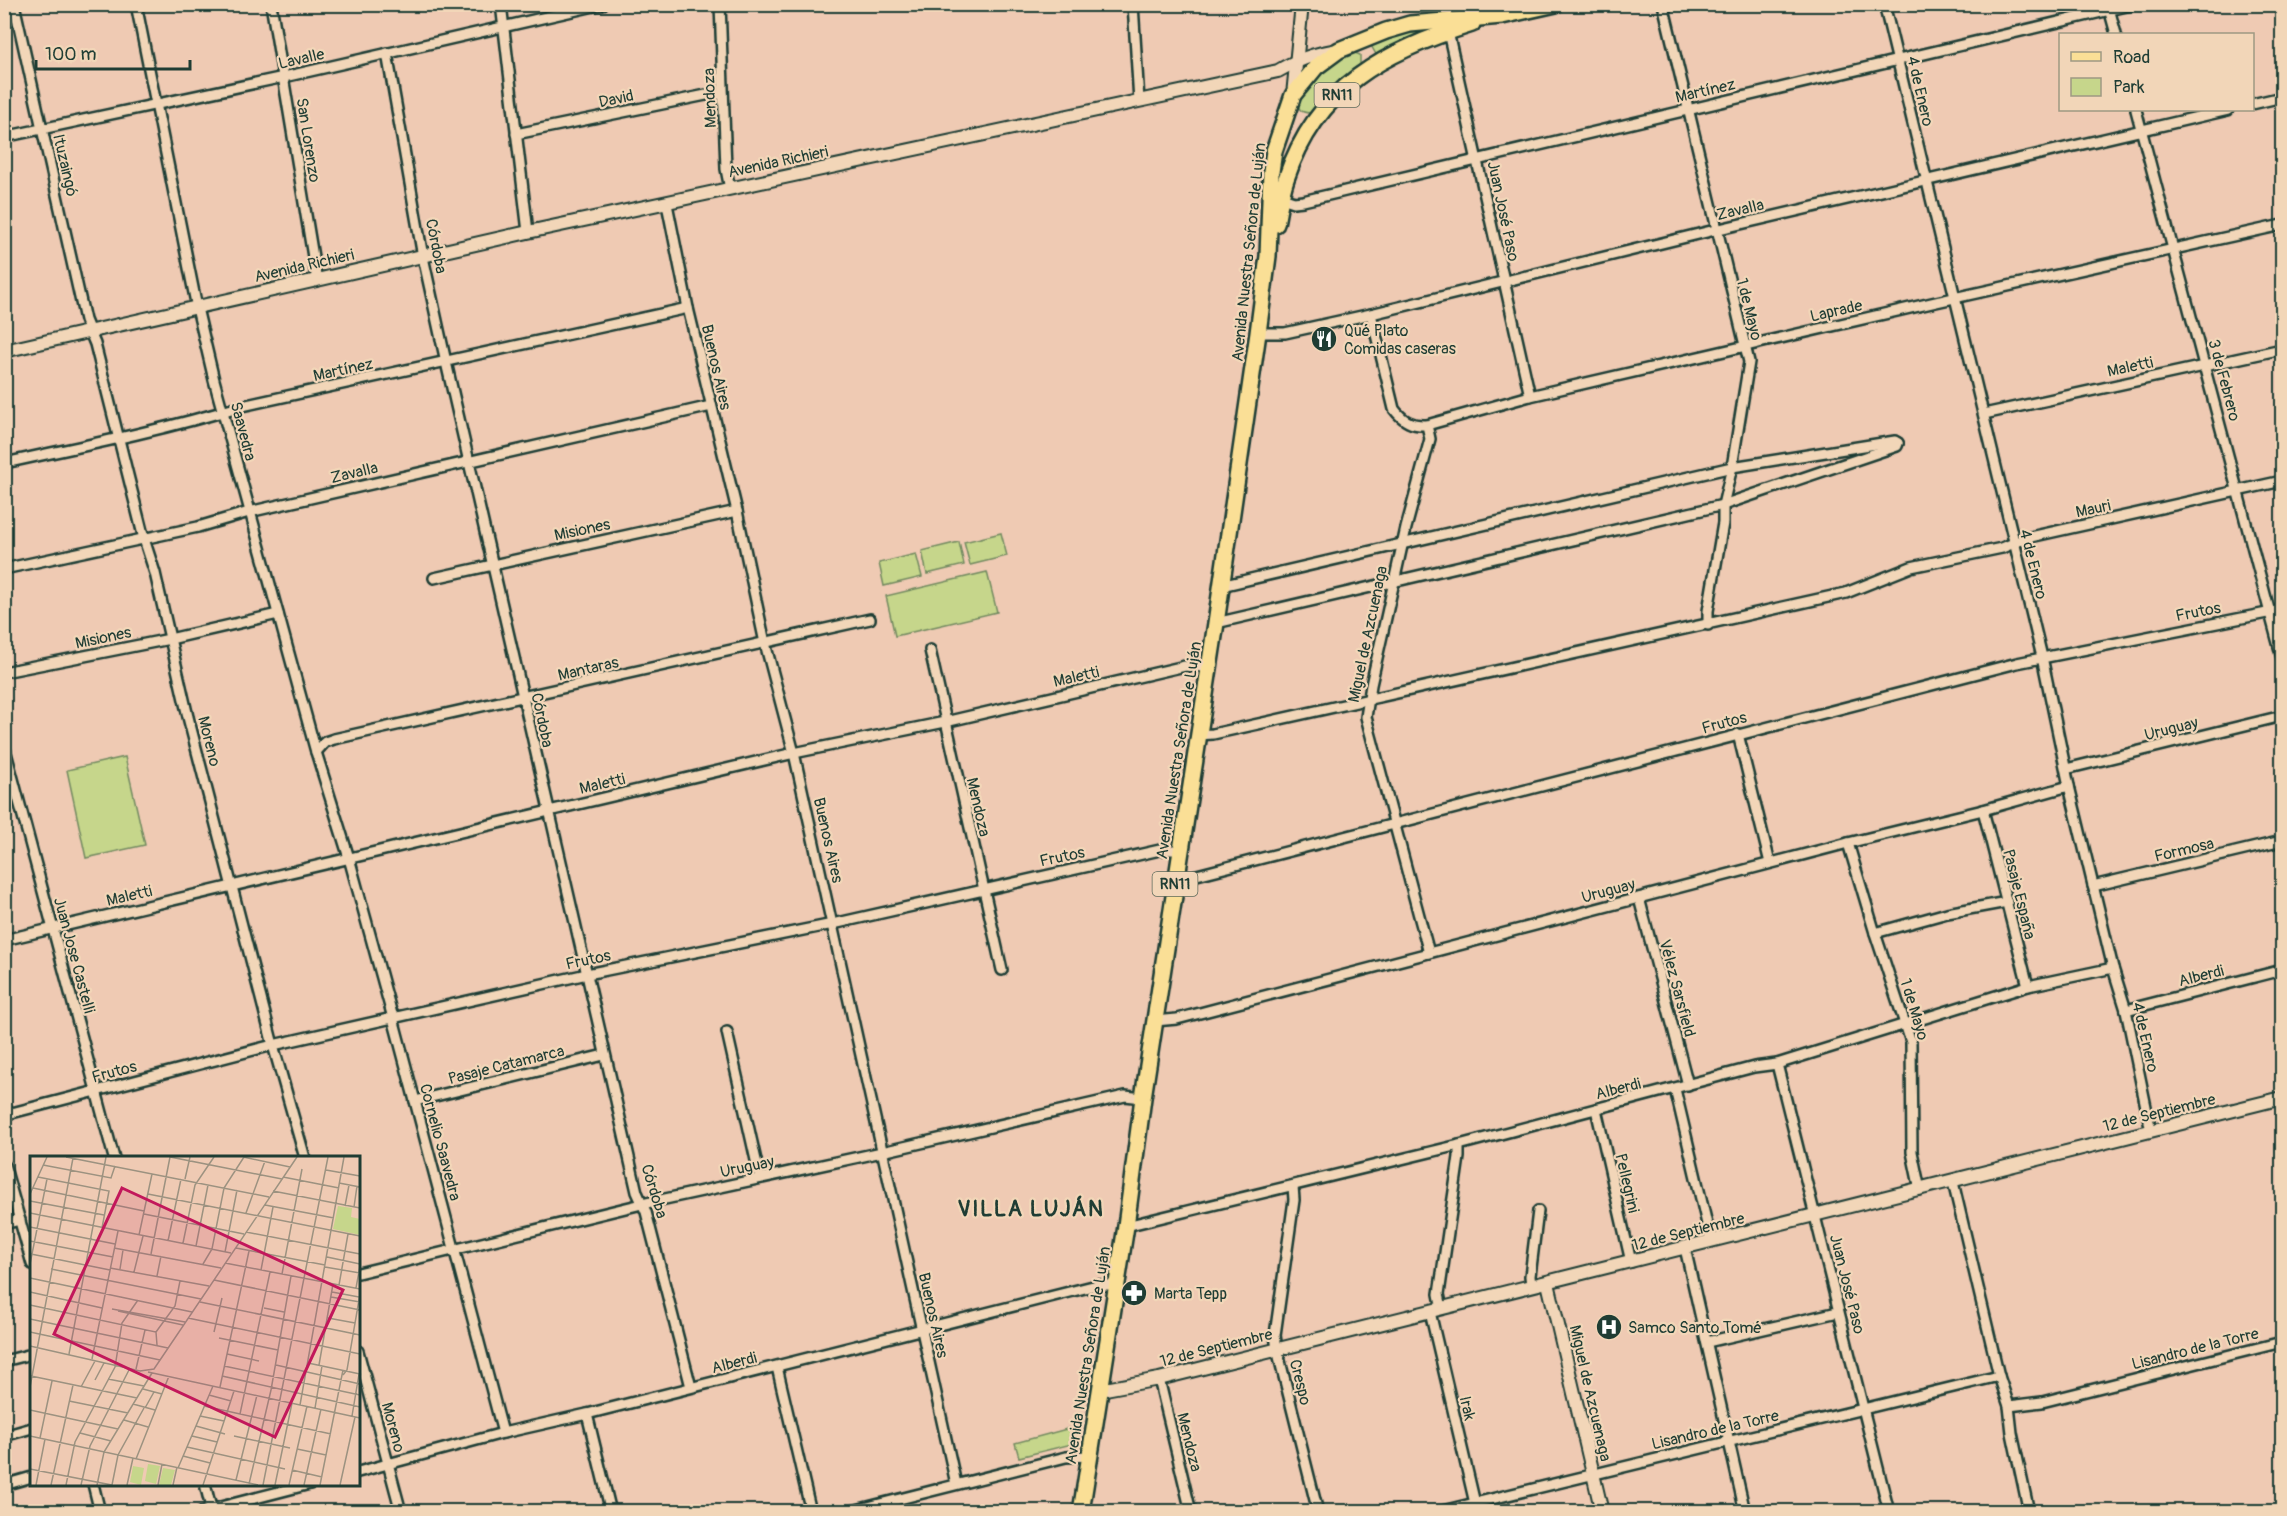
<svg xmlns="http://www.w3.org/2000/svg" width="2287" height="1516" viewBox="0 0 2287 1516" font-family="Pangolin,sans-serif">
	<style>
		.green { fill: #c6d68b; stroke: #728a60; stroke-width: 1.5 }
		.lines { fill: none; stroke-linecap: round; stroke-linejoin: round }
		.minor-casing { stroke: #1f3d34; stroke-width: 14 }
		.tertiary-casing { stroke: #1f3d34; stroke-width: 16 }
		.primary-casing { stroke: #1f3d34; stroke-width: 20 }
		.minor { stroke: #f2d6b8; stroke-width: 9 }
		.tertiary { stroke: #f2d6b8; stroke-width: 12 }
		.primary { stroke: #fadf96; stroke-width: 15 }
		.labels { text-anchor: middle; stroke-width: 4.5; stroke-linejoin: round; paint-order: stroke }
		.shield { fill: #f2d6b8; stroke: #5e6b5c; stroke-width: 1.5 }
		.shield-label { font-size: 15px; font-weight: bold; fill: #1f3d34 }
		.street-label { font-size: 16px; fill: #1f3d34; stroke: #f2d6b8 }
		.poi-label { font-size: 16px; fill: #1f3d34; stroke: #f2d6b8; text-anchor: start }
		.district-label { font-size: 22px; font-weight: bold; letter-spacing: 1.5px; fill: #1f3d34; stroke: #f2d6b8 }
		.inset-road { fill: none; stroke: #9c9280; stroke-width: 1.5 }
		.view { fill: #c2185b; fill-opacity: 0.15; stroke: #c2185b; stroke-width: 3 }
		.inset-edge { fill: none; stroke: #1f3d34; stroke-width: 3 }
	</style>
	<rect width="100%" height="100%" fill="#efcab3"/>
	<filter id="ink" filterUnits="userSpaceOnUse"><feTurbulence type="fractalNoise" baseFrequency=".0167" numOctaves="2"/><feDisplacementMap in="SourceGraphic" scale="12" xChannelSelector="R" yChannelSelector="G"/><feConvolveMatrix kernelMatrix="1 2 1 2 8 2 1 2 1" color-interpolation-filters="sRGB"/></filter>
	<g filter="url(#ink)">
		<!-- green -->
		<g class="green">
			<polygon points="1448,23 1377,56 1369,42 1392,33"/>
			<path d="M 1350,51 L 1360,55 L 1360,68 L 1312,113 C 1304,113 1300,112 1297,104 C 1308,79 1328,66 1350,51 Z"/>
			<polygon points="1001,533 1007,556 970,565 964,542"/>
			<polygon points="959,542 964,565 927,574 922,551"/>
			<polygon points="916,554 922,577 884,586 879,563"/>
			<polygon points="987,572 997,612 895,636 886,596"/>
			<polygon points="125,757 145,845 86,858 67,770"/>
			<polygon points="1074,1427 1072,1444 1019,1457 1015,1443"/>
		</g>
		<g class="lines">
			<!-- minor casing -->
			<g class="minor-casing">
				<g id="minor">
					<polyline points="14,4 85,320 95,344 144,539 155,573 188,717 273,1045 305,1158"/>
					<polyline points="136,4 197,308 214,380 316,752 349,858 393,1018 503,1433"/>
					<polyline points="271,4 317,281"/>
					<polyline points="501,4 528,232"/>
					<polyline points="720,4 726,169 730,189"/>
					<polyline points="1133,4 1139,101"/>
					<polyline points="1663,4 1749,362 1732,467 1723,505 1723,523 1708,611 1708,625"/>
					<polyline points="1884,4 2042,657 2069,786 2113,968 2126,1010 2151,1131"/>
					<polyline points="2108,5 2116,34"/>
					<polyline points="1448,32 1530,396"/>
					<polyline points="387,53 423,257 446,362 637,1192 646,1212 691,1387"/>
					<polyline points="2252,104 2282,97"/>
					<polyline points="2136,110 2282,658"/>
					<polyline points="516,134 706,95 723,94"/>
					<polyline points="4,137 284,77 603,4"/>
					<polyline points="1282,198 1294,202 1303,201 2135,4"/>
					<polyline points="667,204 688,308 737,511 765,643 794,753 956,1484"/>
					<path d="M 1371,314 L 1394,409 C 1403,421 1412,426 1427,425 L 1530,396 L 1936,302 L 2282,225"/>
					<polyline points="1258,333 1285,333 1371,314 1715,230 2228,110"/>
					<polyline points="1984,414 2282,349"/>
					<polyline points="1427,425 1430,439 1406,528 1371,685 1366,717 1429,953"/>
					<path d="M 4,463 C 84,446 164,430 242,406 L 688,308"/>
					<polyline points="4,569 198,527 249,512 711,406"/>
					<polyline points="434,578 737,511"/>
					<polyline points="1221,586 1732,467 1895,441 1898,443"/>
					<polyline points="1216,623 1723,505 1897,446 1898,443"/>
					<polyline points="930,650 1002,970"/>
					<polyline points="4,672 170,639 278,614"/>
					<polyline points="1738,734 1770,863"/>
					<polyline points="1198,735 1213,734 1846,593 1911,567 2002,548 2026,538 2282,481"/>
					<polyline points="4,745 114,1158"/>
					<polyline points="316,752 325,742 334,739 870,619"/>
					<polyline points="2066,769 2282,716"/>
					<polyline points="1983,810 2028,986"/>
					<polyline points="1848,843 1875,933 1911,1042 1912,1152 1920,1190"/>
					<polyline points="1176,877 1193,876 2017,663 2282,610"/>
					<polyline points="2093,886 2282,841"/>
					<polyline points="1639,898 1688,1085"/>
					<polyline points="1875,933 1947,913 2007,902"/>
					<polyline points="4,940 794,753 945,722 1185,666 1208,667"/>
					<polyline points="2126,1010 2282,970"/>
					<polyline points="1155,1021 1177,1019 1848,843 1983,810 2069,786"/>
					<polyline points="727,1032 760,1178"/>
					<polyline points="1777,1064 1889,1512"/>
					<polyline points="1675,1089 1711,1241"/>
					<polyline points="415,1101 604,1055"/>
					<polyline points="1596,1109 1631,1262"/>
					<polyline points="4,1115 273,1045 587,974 833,924 1160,850 1181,850"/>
					<polyline points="4,1164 32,1264"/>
					<polyline points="1953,1182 1999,1376 2009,1406 2012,1433 2029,1512"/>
					<polyline points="1293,1186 1294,1200 1275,1335 1277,1349 1318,1512"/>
					<polyline points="4,1224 20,1220"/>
					<polyline points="1126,1226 1459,1145 1754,1067 1777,1064 2028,986 2113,968"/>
					<polyline points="1685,1248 1745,1512"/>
					<polyline points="358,1273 642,1204 882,1152 1125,1096 1143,1098"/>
					<polyline points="1531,1286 1530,1276 1538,1211"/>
					<polyline points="1442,1309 1439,1294 1459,1157 1459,1145"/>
					<polyline points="1430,1312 1477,1512"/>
					<polyline points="1707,1342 1838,1312"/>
					<polyline points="358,1351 401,1512"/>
					<polyline points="4,1361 32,1354"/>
					<polyline points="777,1367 811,1512"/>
					<polyline points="1159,1379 1191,1512"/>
					<polyline points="2009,1406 2042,1402 2282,1342"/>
					<polyline points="587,1414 611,1512"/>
					<polyline points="4,1436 32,1428"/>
					<polyline points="358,1472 503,1433 587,1414 1097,1285 1117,1285"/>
					<polyline points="93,1484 100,1512"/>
					<polyline points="205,1484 212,1512"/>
					<polyline points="4,1485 32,1477"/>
					<polyline points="201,1512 310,1484"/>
					<polyline points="848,1512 1066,1457 1089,1456"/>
					<polyline points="1438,1512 1999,1376"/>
				</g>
			</g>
			<!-- tertiary casing -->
			<g class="tertiary-casing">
				<g id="tertiary">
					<polyline points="1293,95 1302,4"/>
					<path d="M 4,351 L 528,232 L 1278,71 C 1298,59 1315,54 1338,50"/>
					<polyline points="1548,1283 1602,1512"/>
					<polyline points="1100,1390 1159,1379 2282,1098"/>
				</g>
			</g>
			<!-- primary casing -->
			<g class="primary-casing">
				<g id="primary">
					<path d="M 1276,224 C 1279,209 1281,193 1286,179 C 1317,86 1385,51 1472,24"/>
					<polyline points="1081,1512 1126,1226 1143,1098 1216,623 1258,333 1268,256 1271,172 1274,151 1293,95 1316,67 1339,50 1386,31 1410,24 1502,16 1556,4"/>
				</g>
			</g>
			<!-- minor -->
			<use href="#minor" class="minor"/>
			<!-- tertiary -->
			<use href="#tertiary" class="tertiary"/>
			<!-- primary -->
			<use href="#primary" class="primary"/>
		</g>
	</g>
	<!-- icons -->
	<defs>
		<g id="restaurant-disc" transform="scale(1.35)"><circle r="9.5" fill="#1f3d34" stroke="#f2d6b8"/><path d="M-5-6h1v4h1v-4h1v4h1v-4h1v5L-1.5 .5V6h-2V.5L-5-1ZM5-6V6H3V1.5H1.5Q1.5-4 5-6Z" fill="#fff"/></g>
		<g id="pharmacy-disc" transform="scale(1.35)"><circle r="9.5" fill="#1f3d34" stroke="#f2d6b8"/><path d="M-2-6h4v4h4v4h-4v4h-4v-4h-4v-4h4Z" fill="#fff"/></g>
		<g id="hospital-disc" transform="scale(1.35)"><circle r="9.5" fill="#1f3d34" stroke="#f2d6b8"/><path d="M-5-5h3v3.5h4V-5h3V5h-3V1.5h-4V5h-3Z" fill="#fff"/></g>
	</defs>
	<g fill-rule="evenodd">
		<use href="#restaurant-disc" x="1324" y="339"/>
		<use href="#pharmacy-disc" x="1134" y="1293"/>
		<use href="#hospital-disc" x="1609" y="1327"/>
	</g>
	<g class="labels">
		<!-- shield labels -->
		<g class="shield">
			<rect x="1314.5" y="83" width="45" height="24" rx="4.5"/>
			<rect x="1152.5" y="872" width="45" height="24" rx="4.5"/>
		</g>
		<g class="shield-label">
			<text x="1337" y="100">RN11</text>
			<text x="1175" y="889">RN11</text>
		</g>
		<!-- street labels -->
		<g class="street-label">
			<text transform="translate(301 58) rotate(-13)" y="6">Lavalle</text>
			<text transform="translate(1705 90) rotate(-13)" y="6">Martínez</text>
			<text transform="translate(1921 91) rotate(77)" y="6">4 de Enero</text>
			<text transform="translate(616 98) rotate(-12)" y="6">David</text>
			<text transform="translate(709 98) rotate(-92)" y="6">Mendoza</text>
			<text transform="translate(309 140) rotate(81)" y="6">San Lorenzo</text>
			<text transform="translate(778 161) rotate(-12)" y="6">Avenida Richieri</text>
			<text transform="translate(66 165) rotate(77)" y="6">Ituzaingó</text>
			<text transform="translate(1740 209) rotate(-13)" y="6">Zavalla</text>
			<text transform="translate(1504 211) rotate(78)" y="6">Juan José Paso</text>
			<text transform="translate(437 246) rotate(79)" y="6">Córdoba</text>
			<text transform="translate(1248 252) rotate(-84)" y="6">Avenida Nuestra Señora de Luján</text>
			<text transform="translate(304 265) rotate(-13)" y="6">Avenida Richieri</text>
			<text transform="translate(1750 309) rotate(76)" y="6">1 de Mayo</text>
			<text transform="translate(1836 310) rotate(-13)" y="6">Laprade</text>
			<text transform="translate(2130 366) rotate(-12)" y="6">Maletti</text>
			<text transform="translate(717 367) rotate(77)" y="6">Buenos Aires</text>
			<text transform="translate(343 369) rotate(-12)" y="6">Martínez</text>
			<text transform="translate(2225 380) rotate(75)" y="6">3 de Febrero</text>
			<text transform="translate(244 431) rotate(75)" y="6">Saavedra</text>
			<text transform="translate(354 472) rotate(-13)" y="6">Zavalla</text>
			<text transform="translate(2093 508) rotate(-12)" y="6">Mauri</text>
			<text transform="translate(582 529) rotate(-12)" y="6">Misiones</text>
			<text transform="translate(2034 564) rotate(76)" y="6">4 de Enero</text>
			<text transform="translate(2198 611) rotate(-11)" y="6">Frutos</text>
			<text transform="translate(1367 634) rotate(-78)" y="6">Miguel de Azcuenaga</text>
			<text transform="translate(103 637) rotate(-12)" y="6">Misiones</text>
			<text transform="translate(588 668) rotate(-13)" y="6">Mantaras</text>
			<text transform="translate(1076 676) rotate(-13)" y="6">Maletti</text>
			<text transform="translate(543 720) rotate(78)" y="6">Córdoba</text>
			<text transform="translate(1724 722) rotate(-15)" y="6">Frutos</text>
			<text transform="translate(2171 728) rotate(-14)" y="6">Uruguay</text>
			<text transform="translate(210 741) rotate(76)" y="6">Moreno</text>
			<text transform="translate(1178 750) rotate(-81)" y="6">Avenida Nuestra Señora de Luján</text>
			<text transform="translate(602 783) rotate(-13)" y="6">Maletti</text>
			<text transform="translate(979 807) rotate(77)" y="6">Mendoza</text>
			<text transform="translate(829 840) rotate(77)" y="6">Buenos Aires</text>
			<text transform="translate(2184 849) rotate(-13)" y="6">Formosa</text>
			<text transform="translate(1062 856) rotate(-12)" y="6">Frutos</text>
			<text transform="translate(1608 890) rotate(-15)" y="6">Uruguay</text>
			<text transform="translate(2020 894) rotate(76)" y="6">Pasaje España</text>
			<text transform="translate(129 895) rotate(-13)" y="6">Maletti</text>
			<text transform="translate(75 955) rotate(75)" y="6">Juan Jose Castelli</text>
			<text transform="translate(588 959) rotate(-12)" y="6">Frutos</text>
			<text transform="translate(2201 975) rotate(-14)" y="6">Alberdi</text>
			<text transform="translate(1678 988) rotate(75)" y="6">Vélez Sarsfield</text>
			<text transform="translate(1915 1009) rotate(73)" y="6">1 de Mayo</text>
			<text transform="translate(2146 1037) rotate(77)" y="6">4 de Enero</text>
			<text transform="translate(506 1064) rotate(-14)" y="6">Pasaje Catamarca</text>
			<text transform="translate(114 1071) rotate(-15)" y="6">Frutos</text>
			<text transform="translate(1618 1088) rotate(-14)" y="6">Alberdi</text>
			<text transform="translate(2159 1112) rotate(-14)" y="6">12 de Septiembre</text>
			<text transform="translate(441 1142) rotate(75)" y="6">Cornelio Saavedra</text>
			<text transform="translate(747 1166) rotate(-12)" y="6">Uruguay</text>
			<text transform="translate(1628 1183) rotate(77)" y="6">Pellegrini</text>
			<text transform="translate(655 1191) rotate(73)" y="6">Córdoba</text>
			<text transform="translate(1688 1231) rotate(-14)" y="6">12 de Septiembre</text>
			<text transform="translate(1848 1284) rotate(76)" y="6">Juan José Paso</text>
			<text transform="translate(934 1315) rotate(77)" y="6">Buenos Aires</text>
			<text transform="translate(1216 1347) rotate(-14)" y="6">12 de Septiembre</text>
			<text transform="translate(2195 1348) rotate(-14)" y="6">Lisandro de la Torre</text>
			<text transform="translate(1087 1355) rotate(-81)" y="6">Avenida Nuestra Señora de Luján</text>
			<text transform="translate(734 1362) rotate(-14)" y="6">Alberdi</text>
			<text transform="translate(1301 1382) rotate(76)" y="6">Crespo</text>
			<text transform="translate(1591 1393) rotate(77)" y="6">Miguel de Azcuenaga</text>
			<text transform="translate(1468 1408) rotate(77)" y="6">Irak</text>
			<text transform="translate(394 1427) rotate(75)" y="6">Moreno</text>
			<text transform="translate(1715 1429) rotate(-13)" y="6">Lisandro de la Torre</text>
			<text transform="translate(1190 1442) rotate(76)" y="6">Mendoza</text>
		</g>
		<!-- poi labels -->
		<g class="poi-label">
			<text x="1344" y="336">Qué Plato<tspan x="1344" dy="18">Comidas caseras</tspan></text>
			<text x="1154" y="1299">Marta Tepp</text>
			<text x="1628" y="1333">Samco Santo Tomé</text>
		</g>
		<!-- district labels -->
		<g class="district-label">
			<text x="1031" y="1216">VILLA LUJÁN</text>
		</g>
	</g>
	<!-- overview -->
	<g transform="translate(30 1156)">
		<rect width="330" height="330" fill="#efcab3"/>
		<path d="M 308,50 L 322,52 L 321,61 L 330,63 L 330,79 L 303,73 ZM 118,308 L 130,310 L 126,328 L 115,325 ZM 103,310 L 114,312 L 111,329 L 100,326 ZM 133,312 L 145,314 L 141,329 L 129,329 Z" fill="#c6d68b"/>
		<path class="inset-road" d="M 36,1 L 239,41M 213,1 L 260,11M 13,9 L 81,22 L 85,10M 296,14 L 330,20M 8,21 L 79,35 L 72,72M 253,21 L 309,32M 155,23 L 160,1M 309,27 L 330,31M 3,32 L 114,55M 243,35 L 330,52M 0,38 L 17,1M 118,38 L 330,80M 0,45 L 74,59M 235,49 L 304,62M 315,50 L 319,29M 324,51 L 327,30M 0,57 L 201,97M 216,57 L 235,5M 114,58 L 214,78M 0,71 L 85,88M 216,76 L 330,98M 109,79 L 122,18M 0,85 L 83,101M 138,85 L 151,23M 153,87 L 165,29 L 184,1M 166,90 L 178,29M 84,92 L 191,112M 206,92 L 295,109M 195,96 L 207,34M 1,98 L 80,114M 121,98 L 140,1 L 252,23M 297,101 L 330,108M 195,107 L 330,133M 0,108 L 17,23M 173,108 L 182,93 L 194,32 L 214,1M 295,111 L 330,117M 80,112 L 179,130M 21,113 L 171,143M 90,113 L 93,94M 231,114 L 243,51M 104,116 L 113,80M 252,118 L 272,13M 127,120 L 131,100M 0,122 L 162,156M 184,124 L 330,154M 309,129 L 318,78M 326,132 L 330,110M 0,136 L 72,152M 302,136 L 329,141M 301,141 L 330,146M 170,146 L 330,179M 0,149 L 126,176 L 127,189M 234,152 L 254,156M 82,153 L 155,166M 88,155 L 153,169M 158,162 L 330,198M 298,162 L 325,167M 0,163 L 138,192M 0,176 L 130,204M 126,176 L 145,150 L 150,125M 184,176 L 192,142M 189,182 L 248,194M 0,190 L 110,215 L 124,213 L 267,1M 39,198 L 76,1M 197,198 L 229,205M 62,203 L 88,75M 278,207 L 330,218M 246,209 L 330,228M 289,209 L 303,128M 194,210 L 330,239M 106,213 L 115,174M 118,216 L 330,262M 313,219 L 317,214 L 330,138M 1,220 L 107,242M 192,220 L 330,251M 78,223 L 114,230M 65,224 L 74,207M 0,231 L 43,2M 51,231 L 65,205M 190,231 L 219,95M 113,233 L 132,238M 179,239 L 201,245M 39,245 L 98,257M 103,248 L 125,254M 270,249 L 314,1M 174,250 L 301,278M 115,252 L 124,236M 285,252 L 292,210M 0,254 L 88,273M 210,258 L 240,116M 170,260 L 194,265M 322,260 L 329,218M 94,264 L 118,271M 166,270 L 195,278M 50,277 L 81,285M 0,280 L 228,329M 162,280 L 187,286M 204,280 L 260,292M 10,282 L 22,225M 157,291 L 255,313M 267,293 L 296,299M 153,300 L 180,307M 106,303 L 139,220M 148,312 L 183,230M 0,313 L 82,329 L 88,299 L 114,252M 262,314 L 292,321M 206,324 L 227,239M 219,328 L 241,234 L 261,120M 6,329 L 15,283M 21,329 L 43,229M 36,329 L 45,286 L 85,211 L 92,167 L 108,144M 51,329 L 60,290 L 100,212M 67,329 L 74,296 L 122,217M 97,329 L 103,302M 128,329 L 132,308M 143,329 L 147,311M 173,329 L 204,235M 233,329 L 298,1M 245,329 L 262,247M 259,329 L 277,250M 274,329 L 291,253M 290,329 L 313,214M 310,329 L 325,261"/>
		<path class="view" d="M 92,32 L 313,134 L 245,281 L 24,178 Z"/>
		<rect width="330" height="330" class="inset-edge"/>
	</g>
	<!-- margin -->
	<rect width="2287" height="1516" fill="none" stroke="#f2d6b8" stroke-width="24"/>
	<rect x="12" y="12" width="2263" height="1492" fill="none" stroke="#1f3d34" stroke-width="2" filter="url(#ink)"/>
	<!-- legend -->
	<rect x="2059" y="33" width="195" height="78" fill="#f2d6b8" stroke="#9e9983" stroke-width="1.5"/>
	<rect x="2071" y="52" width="30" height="9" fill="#fadf96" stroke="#9e9983" stroke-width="1.5"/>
	<text x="2113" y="63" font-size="18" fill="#1f3d34">Road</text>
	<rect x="2071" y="78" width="30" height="18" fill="#c6d68b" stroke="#9e9983" stroke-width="1.5"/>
	<text x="2113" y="93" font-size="18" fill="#1f3d34">Park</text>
	<!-- scale -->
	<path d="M36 60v9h154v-9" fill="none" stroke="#1f3d34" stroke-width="3"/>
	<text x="45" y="60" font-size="18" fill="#1f3d34" stroke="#f2d6b8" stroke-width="4.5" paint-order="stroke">100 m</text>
</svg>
